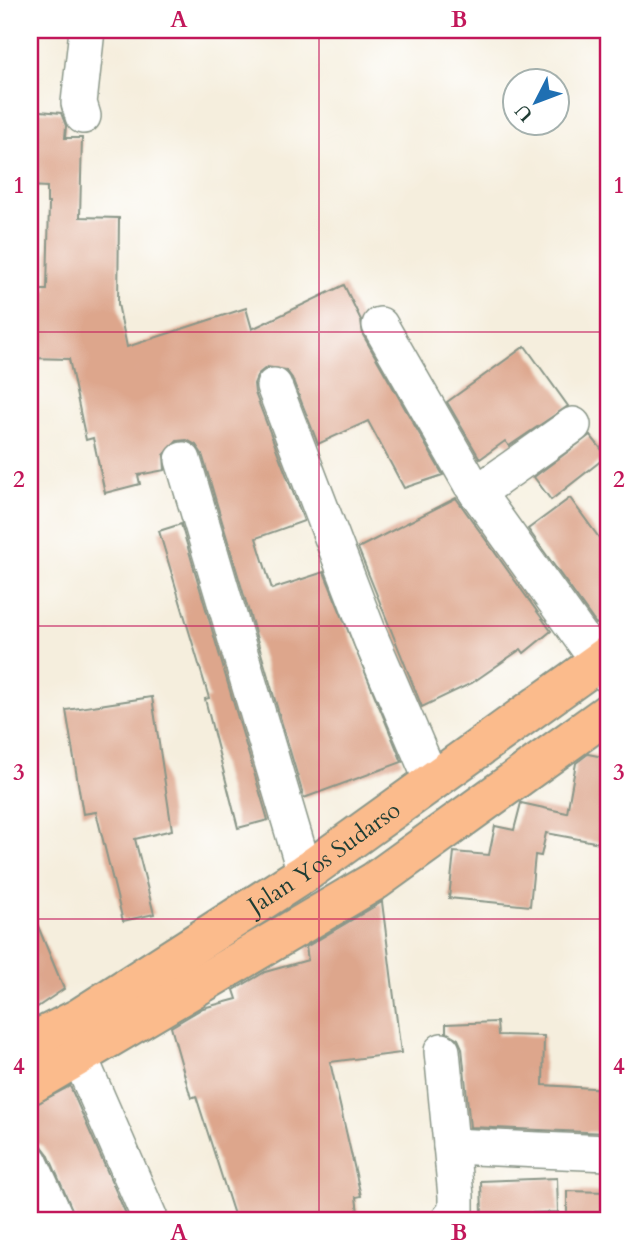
<svg xmlns="http://www.w3.org/2000/svg" width="638" height="1251" viewBox="0 0 638 1251" font-family="Cardo,serif">
	<style>
		.building { fill: #dda68c }
		.lines { fill: none; stroke-linecap: round; stroke-linejoin: round }
		.minor-casing { stroke: #8a9688; stroke-width: 38 }
		.major-casing { stroke: #8a9688; stroke-width: 42 }
		.minor { stroke: #fff; stroke-width: 35 }
		.major { stroke: #fbbb8c; stroke-width: 38 }
		.grid { fill: none; stroke: #c2185b; stroke-width: 2; stroke-opacity: 0.55 }
		.labels { text-anchor: middle; stroke-width: 5; stroke-linejoin: round; paint-order: stroke }
		.street-label { font-size: 24px; fill: #1f3d34; stroke: #fff }
		.neatline { fill: none; stroke: #c2185b; stroke-width: 2.5 }
		.grid-label { font-size: 23px; text-anchor: middle; font-weight: bold; fill: #c2185b }
	</style>
	<rect width="100%" height="100%" fill="#fff"/>
	<filter id="ink" filterUnits="userSpaceOnUse"><feTurbulence type="fractalNoise" baseFrequency=".0143" numOctaves="2"/><feDisplacementMap in="SourceGraphic" scale="14" xChannelSelector="R" yChannelSelector="G"/><feConvolveMatrix kernelMatrix="1 2 1 2 8 2 1 2 1" color-interpolation-filters="sRGB"/></filter>
	<filter id="wash" filterUnits="userSpaceOnUse"><feTurbulence type="fractalNoise" baseFrequency=".00686" numOctaves="4" result="noise"/><feDisplacementMap in="SourceGraphic" scale="28" xChannelSelector="R" yChannelSelector="G"/><feGaussianBlur stdDeviation="1.57" result="paint"/><feColorMatrix in="noise" values="0 0 0 0 0 0 0 0 0 0 0 0 0 0 0 0 0 1.4 0 .05"/><feComposite in="paint" operator="in"/></filter>
	<g filter="url(#wash)">
		<rect width="100%" height="100%" fill="#f5eedd"/>
		<g id="blocks">
			<!-- building -->
			<g class="building">
				<polygon points="30,110 61,113 66,126 65,138 82,138 80,217 119,218 118,304 127,347 246,308 252,329 344,285 361,320 363,335 443,475 404,488 368,421 318,444 292,378 286,370 267,367 258,374 254,384 255,393 304,521 256,538 272,589 324,572 402,762 304,798 202,454 196,445 187,440 177,441 164,455 165,470 138,475 140,484 105,493 93,438 86,440 69,359 30,358 30,290 47,290 49,203 47,203 47,187 30,186"/>
				<polygon points="525,346 568,406 509,446 505,441 480,459 447,402"/>
				<polygon points="590,435 607,456 551,500 534,477"/>
				<polygon points="456,498 551,631 524,653 521,649 472,683 422,707 358,548"/>
				<polygon points="570,498 608,550 608,615 596,624 528,529"/>
				<polygon points="181,524 268,820 238,828 205,699 209,698 159,531"/>
				<polygon points="152,697 172,830 135,839 154,914 123,921 96,812 83,814 66,710"/>
				<polygon points="588,754 608,758 608,801 600,843 546,833 541,856 535,855 530,906 449,898 454,852 489,855 495,826 514,830 521,803 567,813 576,763"/>
				<polygon points="382,902 401,1053 330,1062 361,1196 356,1197 359,1221 236,1221 196,1096 191,1098 171,1027 203,1008 237,999 234,990 265,972 308,960 306,947"/>
				<polygon points="30,907 64,989 30,1012"/>
				<polygon points="497,1022 498,1035 544,1036 543,1085 608,1089 608,1133 470,1127 462,1048 458,1039 446,1032 446,1024"/>
				<polygon points="70,1086 129,1221 77,1221 48,1154 41,1145 30,1142 30,1107"/>
				<polygon points="557,1178 558,1212 482,1215 481,1181"/>
				<polygon points="567,1191 608,1192 608,1221 567,1221"/>
			</g>
		</g>
	</g>
	<g filter="url(#ink)">
		<use href="#blocks" fill-opacity="0" stroke="#8a9688" stroke-width="2"/>
		<g class="lines">
			<!-- minor casing -->
			<g class="minor-casing">
				<g id="minor">
					<polyline points="83,116 79,103 87,30"/>
					<polyline points="380,325 471,484 608,675"/>
					<polyline points="274,386 371,639 432,781"/>
					<polyline points="183,460 305,873"/>
					<polyline points="477,493 573,425"/>
					<polyline points="442,1051 456,1196 456,1211 448,1221"/>
					<polyline points="80,1058 151,1221"/>
					<polyline points="451,1146 608,1153"/>
					<polyline points="30,1162 57,1221"/>
				</g>
			</g>
			<!-- major casing -->
			<g class="major-casing">
				<g id="major">
					<path id="s1" d="M 30,1043 L 79,1018 L 305,873 L 608,655"/>
					<polyline points="30,1085 375,881 608,713"/>
				</g>
			</g>
			<!-- minor -->
			<use href="#minor" class="minor"/>
			<!-- major -->
			<use href="#major" class="major"/>
		</g>
	</g>
	<!-- grid -->
	<path class="grid" d="M 319,30 L 319,1221M 30,332 L 608,332M 30,626 L 608,626M 30,919 L 608,919"/>
	<g class="labels">
		<!-- street labels -->
		<g class="street-label">
			<text dy="8" stroke="none"><textPath href="#s1" startOffset="348">Jalan Yos Sudarso</textPath></text>
		</g>
	</g>
	<!-- margin -->
	<rect width="638" height="1251" fill="none" stroke="#fff" stroke-width="77"/>
	<!-- north arrow -->
	<g transform="translate(536 102) rotate(228)"><circle r="33" fill="#ffffff" stroke="#a5b1ae" stroke-width="2"/>
	<path d="M0-5L12 26L0 18L-12 26Z" fill="#1f6fb2"/>
	<text y="-10" font-size="19" font-weight="bold" text-anchor="middle" fill="#1f3d34">U</text>
	</g>
	<rect x="38" y="38" width="562" height="1174" class="neatline"/>
	<g class="grid-label">
		<text x="179" y="27">A</text>
		<text x="459" y="27">B</text>
		<text x="19" y="193">1</text>
		<text x="619" y="193">1</text>
		<text x="19" y="487">2</text>
		<text x="619" y="487">2</text>
		<text x="19" y="780">3</text>
		<text x="619" y="780">3</text>
		<text x="19" y="1074">4</text>
		<text x="619" y="1074">4</text>
		<text x="179" y="1240">A</text>
		<text x="459" y="1240">B</text>
	</g>
</svg>
